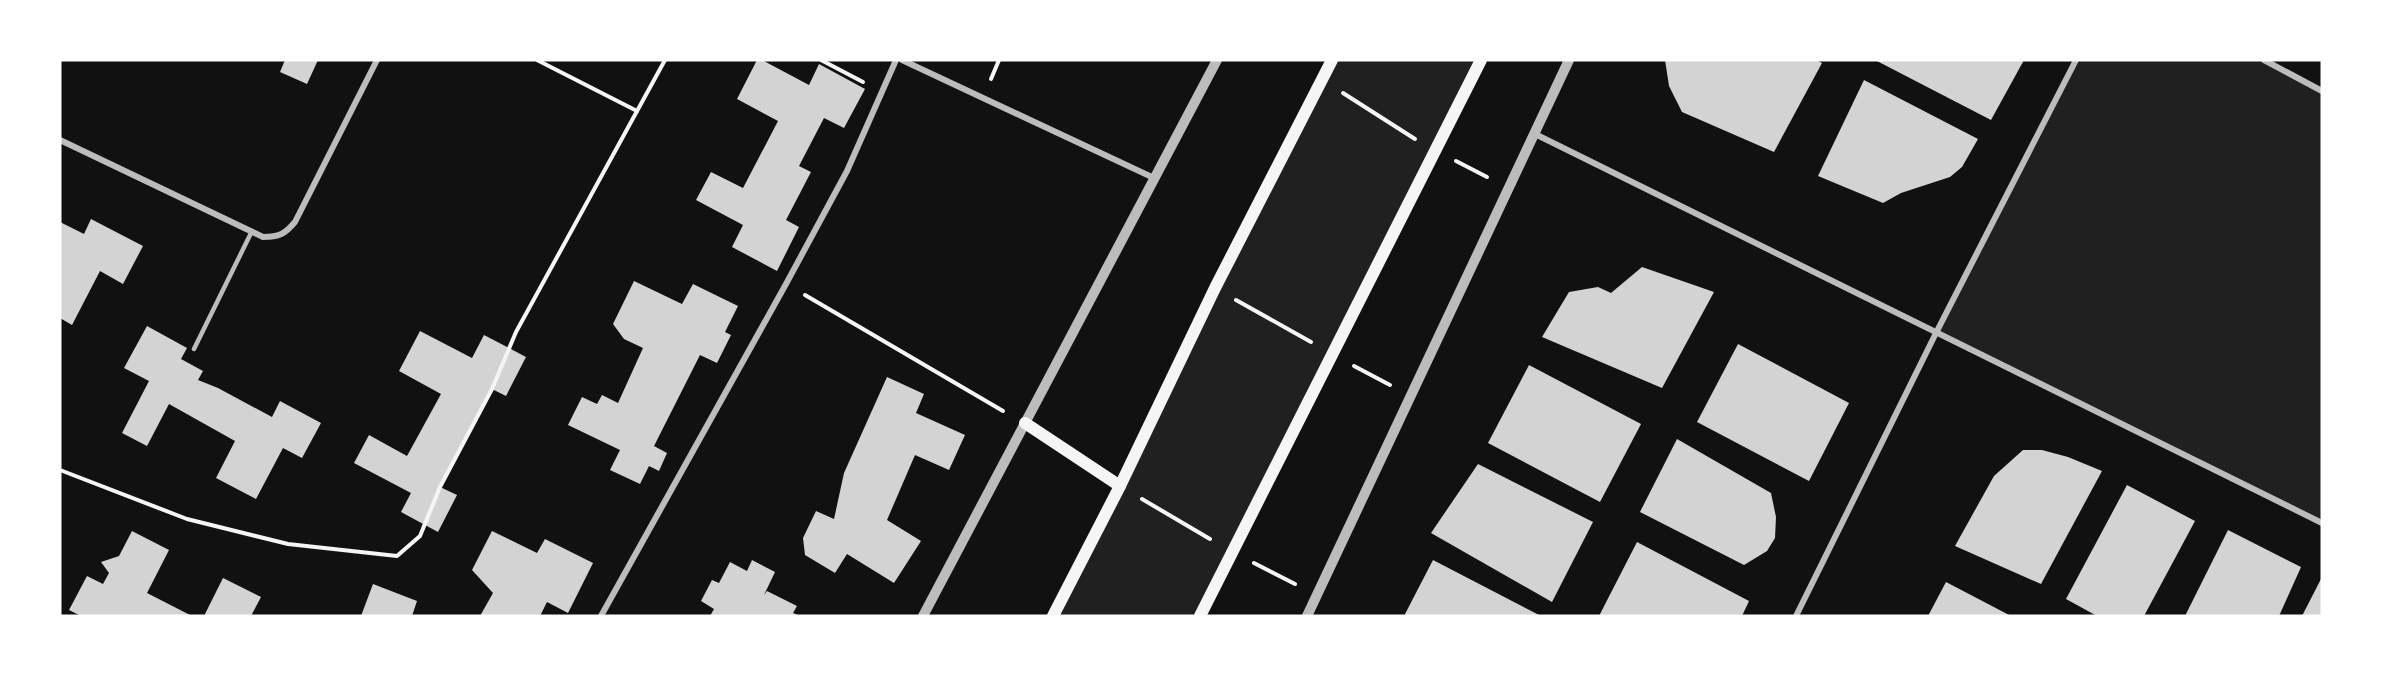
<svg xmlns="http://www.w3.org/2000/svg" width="2382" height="676" viewBox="0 0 2382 676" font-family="Montserrat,sans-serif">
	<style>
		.green { fill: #202020 }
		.building { fill: #d3d3d3 }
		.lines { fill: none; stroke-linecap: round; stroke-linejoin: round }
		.path { stroke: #f5f5f5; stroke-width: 4 }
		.service { stroke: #bcbcbc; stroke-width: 4.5 }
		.minor { stroke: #bcbcbc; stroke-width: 6 }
		.tertiary { stroke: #bcbcbc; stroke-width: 10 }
		.secondary { stroke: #f5f5f5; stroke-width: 12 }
	</style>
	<rect width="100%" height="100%" fill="#111"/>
	<!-- green -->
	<g class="green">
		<polygon points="1332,60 1481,60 1200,616 1053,616"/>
		<polygon points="2076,60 2264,60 2322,91 2322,523 1936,333"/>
	</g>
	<!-- building -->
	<g class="building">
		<polygon points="285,60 318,60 307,84 280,72"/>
		<polygon points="757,60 762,60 809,85 819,64 865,89 844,128 824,118 799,166 811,172 786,220 799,227 777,271 732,247 743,225 696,200 711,172 743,188 778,121 737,99"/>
		<polygon points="1665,60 1816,60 1822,63 1774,152 1682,112 1669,86"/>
		<polygon points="1875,60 2024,60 1991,120"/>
		<polygon points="1864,80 1978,139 1962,167 1950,177 1901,193 1883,203 1818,176"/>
		<polygon points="91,219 143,246 123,284 100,271 72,325 60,318 60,222 84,234"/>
		<polygon points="1642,267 1714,292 1662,388 1542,337 1569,292 1598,287 1611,293"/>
		<polygon points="634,281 682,304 693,284 738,306 725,332 731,335 717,363 700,355 654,446 667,453 659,471 649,466 640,484 610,470 620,450 568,425 582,397 597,404 602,395 618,403 643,348 624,339 613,324"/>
		<polygon points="147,326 187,348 181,359 203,371 198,380 218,388 272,417 280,401 321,423 302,458 283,448 256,499 216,478 235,441 169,404 147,446 122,433 149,381 124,368"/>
		<polygon points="420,331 472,358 484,335 526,357 506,396 492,389 440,487 457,495 438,532 401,512 411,493 354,463 369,435 407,456 441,394 399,371"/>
		<polygon points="1738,344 1849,403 1809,481 1697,422"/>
		<polygon points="1529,365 1641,424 1600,502 1488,443"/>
		<polygon points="887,377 924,394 916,413 965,435 949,470 915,455 887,520 921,541 894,583 847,554 835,573 805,555 803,538 816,511 834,519 844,473"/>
		<polygon points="1677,439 1771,493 1776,517 1775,538 1767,551 1744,565 1640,512"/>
		<polygon points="2023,450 2042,450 2068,457 2102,471 2041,584 1955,546 1994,476"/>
		<polygon points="1478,464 1593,522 1552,602 1431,533"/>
		<polygon points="2127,485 2195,521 2144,616 2097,616 2066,599"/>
		<polygon points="2228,530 2301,567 2279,616 2185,616"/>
		<polygon points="132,531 169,550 147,593 192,616 81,616 69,610 87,576 103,584 109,573 101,562 119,556"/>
		<polygon points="492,531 537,553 545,539 593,563 568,613 547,602 540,616 480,616 493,593 472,570"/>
		<polygon points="1637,542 1749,601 1742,616 1599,616"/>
		<polygon points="752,560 775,572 764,595 767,591 797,606 793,613 800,616 710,616 714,609 701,601 712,580 719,583 730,562 747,571"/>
		<polygon points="1433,560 1541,616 1404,616"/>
		<polygon points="2322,577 2322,616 2302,616"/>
		<polygon points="223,578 261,597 251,616 204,616"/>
		<polygon points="1946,582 2011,616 1928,616"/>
		<polygon points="373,584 417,601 412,616 361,616"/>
	</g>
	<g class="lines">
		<!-- path -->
		<g class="path">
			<polyline points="537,60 637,111"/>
			<polyline points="821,60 863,82"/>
			<polyline points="991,79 999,60"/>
			<polyline points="1343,93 1415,139"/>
			<polyline points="1456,161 1487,177"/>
			<polyline points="805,295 1003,411"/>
			<polyline points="1236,300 1311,342"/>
			<polyline points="1354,366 1390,385"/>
			<polyline points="60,470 187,519 288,544 397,556 420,536 440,487 492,389 516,332 665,60"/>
			<polyline points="1142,499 1210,539"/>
			<polyline points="1254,563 1295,584"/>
		</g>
		<!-- service -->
		<polyline class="service" points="194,349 252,231"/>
		<!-- minor -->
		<g class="minor">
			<polyline points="902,60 1154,178"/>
			<polyline points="2264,60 2322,91"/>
			<polyline points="1533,133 2322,523"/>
			<path d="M 60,140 L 263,237 C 279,237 285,234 295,222 L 377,60"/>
			<polyline points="601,616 786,284 847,171 896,60"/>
			<polyline points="1796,616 1936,333 2076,60"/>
		</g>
		<!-- tertiary -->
		<g class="tertiary">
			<polyline points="923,616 1217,60"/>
			<polyline points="1307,616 1569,60"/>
		</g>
		<!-- secondary -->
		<g class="secondary">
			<polyline points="1025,423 1120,486"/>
			<polyline points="1053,616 1120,486 1215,288 1332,60"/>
			<polyline points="1200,616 1481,60"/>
		</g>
	</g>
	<!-- border -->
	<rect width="2382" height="676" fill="none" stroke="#ffffff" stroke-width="123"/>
</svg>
